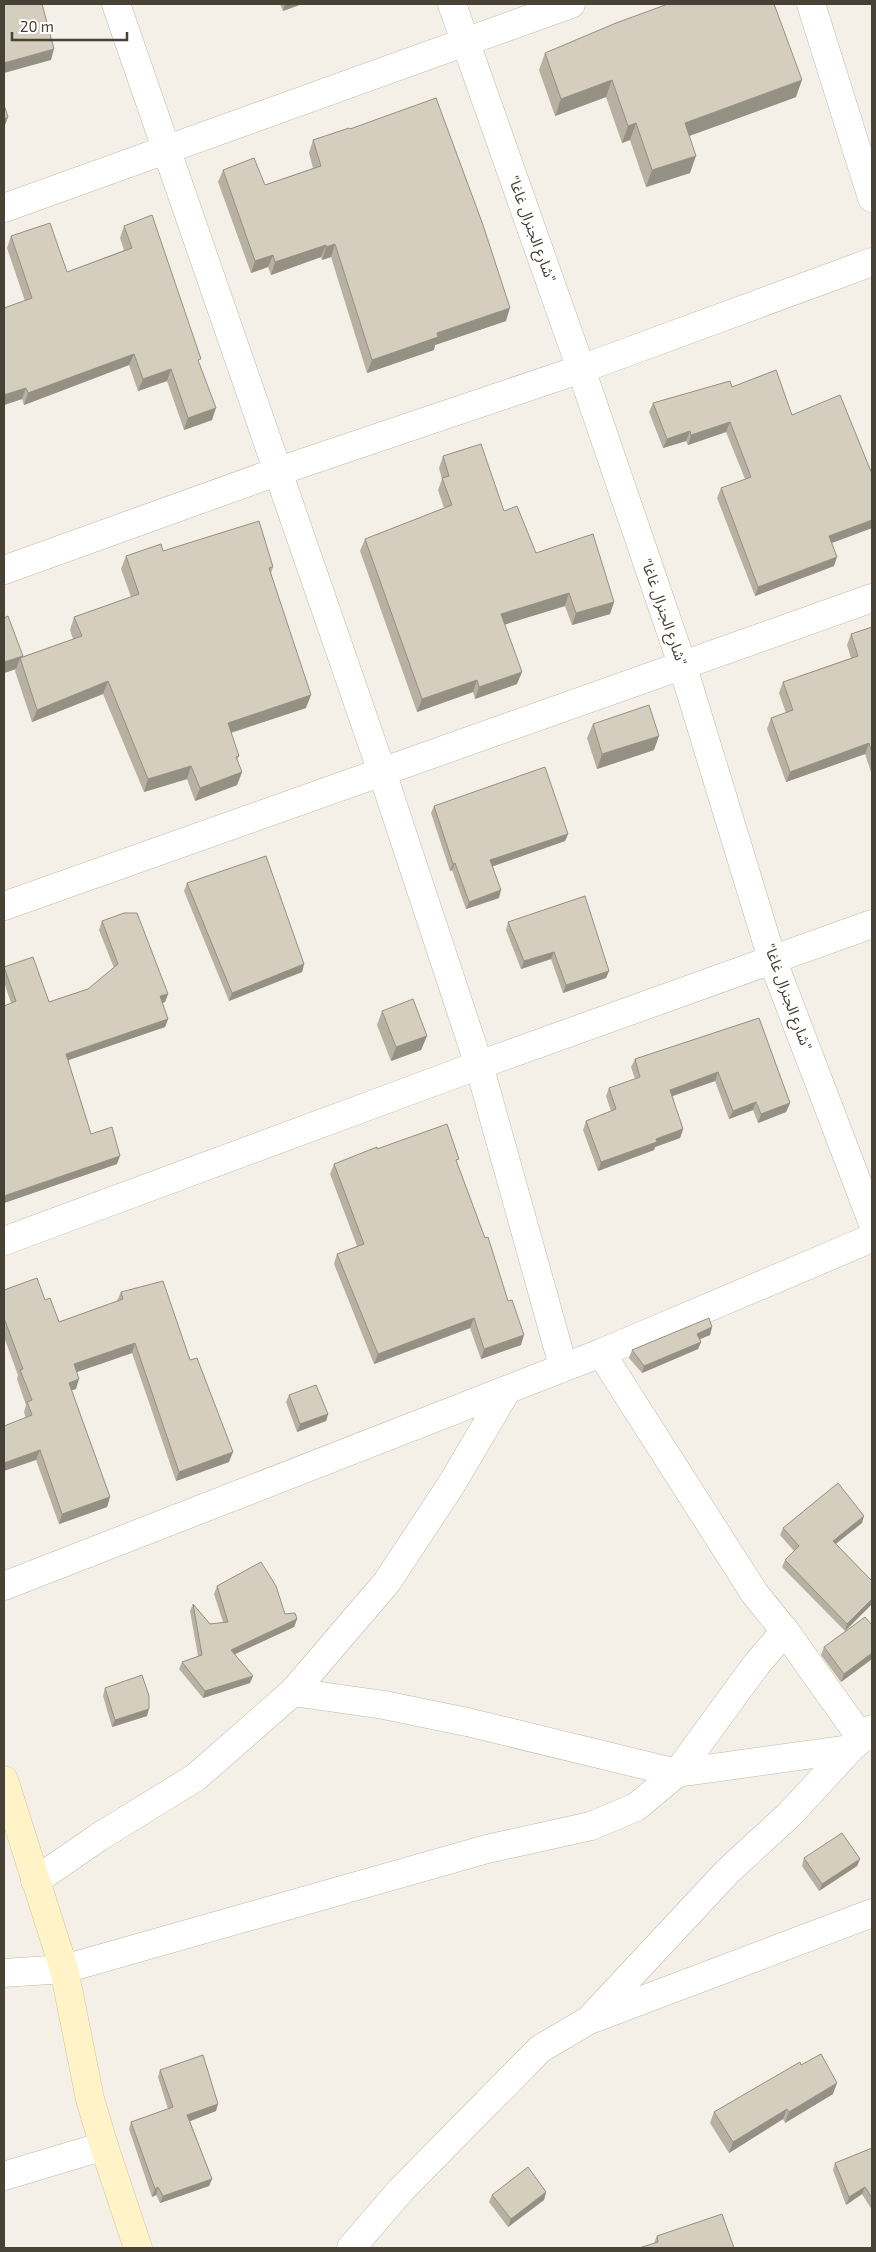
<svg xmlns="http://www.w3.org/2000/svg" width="876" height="2252" viewBox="0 0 876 2252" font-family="'Exo 2','Noto Sans Arabic',sans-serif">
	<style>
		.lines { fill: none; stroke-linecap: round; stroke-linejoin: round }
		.minor-casing { stroke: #bfb9aa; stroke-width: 29 }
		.tertiary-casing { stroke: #bfb9aa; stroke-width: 29 }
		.secondary-casing { stroke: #d4c697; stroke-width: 29 }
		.minor { stroke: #fff; stroke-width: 28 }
		.tertiary { stroke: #fff; stroke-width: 28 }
		.secondary { stroke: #fff3c7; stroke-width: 28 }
		.wall { fill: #b7b0a3 }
		.shaded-wall { fill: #959084 }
		.building { fill: #d5cdbd; stroke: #959084 }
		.labels { text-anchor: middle; stroke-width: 4; stroke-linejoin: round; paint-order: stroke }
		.street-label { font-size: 15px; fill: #474136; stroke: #fff }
	</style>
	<rect width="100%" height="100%" fill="#f4f0e7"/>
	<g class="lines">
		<!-- minor casing -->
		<g class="minor-casing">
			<g id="minor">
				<polyline points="116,4 382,772 479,1065 563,1366"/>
				<polyline points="811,4 872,198"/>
				<polyline points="4,208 571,4"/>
				<polyline points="4,570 279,471 581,369 872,262"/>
				<polyline points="4,906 872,598"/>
				<polyline points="4,1241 479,1065 872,924"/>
				<polyline points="4,1586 601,1353 872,1238"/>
				<polyline points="785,1631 862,1739"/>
				<polyline points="293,1692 384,1705 467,1722 677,1773 756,1665 785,1631 755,1594 601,1353"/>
				<polyline points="35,1881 99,1837 196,1777 293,1692 387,1582 451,1485 507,1390"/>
				<polyline points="4,1973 64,1969 487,1849 591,1826 636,1807 677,1773 850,1749"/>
				<polyline points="595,2018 872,1913"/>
				<polyline points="4,2176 104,2146"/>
				<polyline points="351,2248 401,2190 540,2049 589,2020 728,1871 790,1814 850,1749 872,1729"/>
			</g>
		</g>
		<!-- tertiary casing -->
		<g class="tertiary-casing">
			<polyline id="tertiary" points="452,4 581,369 682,664 772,959 872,1221"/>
		</g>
		<!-- secondary casing -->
		<g class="secondary-casing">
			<polyline id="secondary" points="4,1780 64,1969 90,2099 104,2146 138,2248"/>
		</g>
		<!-- minor -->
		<use href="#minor" class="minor"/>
		<!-- tertiary -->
		<use href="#tertiary" class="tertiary"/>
		<!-- secondary -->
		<use href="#secondary" class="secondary"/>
	</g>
	<!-- wall -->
	<g class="wall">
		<polygon points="280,4 302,4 283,11"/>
		<polygon points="545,53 796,97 689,136 690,173 646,187 630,140 622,143 606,97 555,116 539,70"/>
		<polygon points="350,129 506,321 435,345 434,350 367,373 331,257 322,260 321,257 271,275 268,267 251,273 218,182 223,170 265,185 313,168 309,153 313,140"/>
		<polygon points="124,226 199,363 212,420 184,430 167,381 138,391 129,365 24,405 22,399 4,405 4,308 25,301 7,248 11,236 67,272 124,250 120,238"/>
		<polygon points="732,387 792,415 872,474 872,528 832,543 834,566 755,596 717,498 721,488 745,479 726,432 688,445 686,441 663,448 649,412 653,403"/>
		<polygon points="443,456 504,511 536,553 614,602 610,614 572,625 565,606 505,624 517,684 475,699 473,692 417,712 360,551 365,539 444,508 438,490 442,479 439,468"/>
		<polygon points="163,551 273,567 271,573 306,708 231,733 239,756 237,760 242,772 237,785 195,801 187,779 144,792 103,694 32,722 15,671 16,669 4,673 23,656 22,657 73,639 70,630 74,617 131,597 121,569 126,556"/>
		<polygon points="872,627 872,775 865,754 786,782 767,729 771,718 786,713 779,693 783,682 851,658 847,645 851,634"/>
		<polygon points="593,724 654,750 597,769 587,738"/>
		<polygon points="434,806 568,834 565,841 493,866 499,898 466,909 452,870 450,871 431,813"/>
		<polygon points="187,883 304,964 302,972 229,1001 184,891"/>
		<polygon points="102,921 168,994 165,1002 162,1003 168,1019 165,1027 68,1060 91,1134 117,1164 4,1203 4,1006 11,1003 4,982 4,967 49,1002 88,989 114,968 99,930"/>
		<polygon points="508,922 609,971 606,978 563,993 551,959 521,969 506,930"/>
		<polygon points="382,1011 427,1036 421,1050 391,1061 377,1025"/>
		<polygon points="759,1018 790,1103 786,1112 758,1123 753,1110 729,1119 715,1081 672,1096 683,1129 680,1138 655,1147 654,1150 598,1171 583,1130 586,1121 611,1111 606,1096 609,1088 635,1079 631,1067 635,1059"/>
		<polygon points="377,1149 457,1164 521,1345 481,1359 470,1328 374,1364 334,1264 337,1254 357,1246 330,1174 334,1164"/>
		<polygon points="4,1290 45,1300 59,1322 117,1301 121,1292 190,1360 229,1462 176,1481 132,1353 77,1372 76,1389 71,1390 110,1497 107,1507 59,1524 36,1460 26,1418 24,1412 26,1405 17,1379 18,1375 4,1337"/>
		<polygon points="712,1327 710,1335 700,1339 701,1342 698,1349 642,1373 629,1358 632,1350"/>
		<polygon points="289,1395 328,1414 326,1421 297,1432 286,1402"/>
		<polygon points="862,1523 836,1544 872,1581 872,1604 845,1631 782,1567 785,1560 794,1551 780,1535 783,1528"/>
		<polygon points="217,1586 297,1619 294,1627 235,1654 250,1683 203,1698 179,1669 182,1662 198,1656 190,1611 193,1604 210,1624 223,1622 214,1594"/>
		<polygon points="872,1625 872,1659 841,1682 821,1655 824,1647"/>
		<polygon points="105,1688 147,1716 112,1727 103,1696"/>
		<polygon points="804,1858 860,1859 857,1866 819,1891 802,1866"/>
		<polygon points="801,2065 833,2094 785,2123 783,2119 729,2153 710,2123 714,2112"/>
		<polygon points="160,2070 216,2111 190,2121 212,2179 209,2186 160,2203 156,2195 152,2197 129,2129 131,2122 168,2109 158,2077"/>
		<polygon points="872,2148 872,2210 862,2194 846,2205 833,2170 835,2163"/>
		<polygon points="546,2192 544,2200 508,2227 489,2202 492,2195"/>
		<polygon points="657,2236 734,2248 654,2243"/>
	</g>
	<!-- shaded-wall -->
	<g class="shaded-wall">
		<polygon points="285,4 302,4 283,11"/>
		<polygon points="54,49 51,60 4,73 4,63"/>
		<polygon points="612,80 606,97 555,116 561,99"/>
		<polygon points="802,80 796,97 678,140 685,123"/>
		<polygon points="8,117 4,128 4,119"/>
		<polygon points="636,123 630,140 622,143 628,126"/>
		<polygon points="696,156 690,173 646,187 652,170"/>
		<polygon points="335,244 331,257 322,260 326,247"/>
		<polygon points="326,245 321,257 271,275 275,262"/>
		<polygon points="273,255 268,267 251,273 255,261"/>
		<polygon points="510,308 506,321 435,345 434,350 367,373 372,360 437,333"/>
		<polygon points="134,354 129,365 24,405 28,393"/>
		<polygon points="171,369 167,381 138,391 143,379"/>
		<polygon points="26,388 22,399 4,405 4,395"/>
		<polygon points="216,408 212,420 184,430 188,418"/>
		<polygon points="730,422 726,432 688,445 691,435"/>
		<polygon points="690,431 686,441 663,448 667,439"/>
		<polygon points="872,520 872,528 826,545 829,536"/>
		<polygon points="837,557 834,566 755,596 758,587"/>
		<polygon points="569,593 565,606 497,627 501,614"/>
		<polygon points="614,602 610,614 572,625 576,613"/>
		<polygon points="23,656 21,661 20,658 16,669 4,673 4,662"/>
		<polygon points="522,672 517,684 475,699 479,687"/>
		<polygon points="477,680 473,692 417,712 422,699"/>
		<polygon points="108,681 103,694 32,722 37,710"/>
		<polygon points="311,695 306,708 223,735 228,723"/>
		<polygon points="659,736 654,750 597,769 602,754"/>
		<polygon points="869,743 865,754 786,782 790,772"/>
		<polygon points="191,766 187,779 144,792 148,779"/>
		<polygon points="242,772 237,785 195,801 200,788"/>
		<polygon points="568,834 565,841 488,868 490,860"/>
		<polygon points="455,863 452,870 450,871 453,864"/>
		<polygon points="501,890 499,898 466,909 469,902"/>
		<polygon points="554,952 551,959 521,969 524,961"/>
		<polygon points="304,964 302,972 229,1001 232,993"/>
		<polygon points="609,971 606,978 563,993 566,985"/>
		<polygon points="168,994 165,1002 157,1005 160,996"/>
		<polygon points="168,1019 165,1027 63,1062 66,1054"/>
		<polygon points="427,1036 421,1050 391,1061 396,1047"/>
		<polygon points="718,1072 715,1081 667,1098 670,1090"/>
		<polygon points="756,1102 753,1110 729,1119 733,1111"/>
		<polygon points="790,1103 786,1112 758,1123 761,1114"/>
		<polygon points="683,1129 680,1138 655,1147 654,1150 598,1171 601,1162 656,1139"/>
		<polygon points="120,1156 117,1164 4,1203 4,1196"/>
		<polygon points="474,1318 470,1328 374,1364 378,1354"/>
		<polygon points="712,1327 710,1335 695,1341 697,1334"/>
		<polygon points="524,1335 521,1345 481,1359 484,1349"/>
		<polygon points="701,1342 698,1349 642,1373 644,1366"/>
		<polygon points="135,1343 132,1353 71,1374 74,1364"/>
		<polygon points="79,1379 76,1389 65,1392 69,1383"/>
		<polygon points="328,1414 326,1421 297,1432 300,1424"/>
		<polygon points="40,1450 36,1460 4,1471 4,1463"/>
		<polygon points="233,1452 229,1462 176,1481 179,1472"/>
		<polygon points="110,1497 107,1507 59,1524 62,1514"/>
		<polygon points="864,1516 862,1523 830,1548 833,1541"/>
		<polygon points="872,1599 872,1604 845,1631 847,1624"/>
		<polygon points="297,1619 294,1627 229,1657 231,1650"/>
		<polygon points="872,1653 872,1659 841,1682 844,1674"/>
		<polygon points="253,1676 250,1683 203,1698 205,1691"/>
		<polygon points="149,1709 147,1716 112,1727 115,1720"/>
		<polygon points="860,1859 857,1866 819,1891 822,1884"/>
		<polygon points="837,2083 833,2094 785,2123 789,2112"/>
		<polygon points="218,2104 216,2111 185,2123 187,2115"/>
		<polygon points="787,2109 783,2119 729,2153 733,2142"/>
		<polygon points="212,2179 209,2186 160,2203 163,2196"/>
		<polygon points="158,2187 156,2195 152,2197 155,2189"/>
		<polygon points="865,2187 862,2194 846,2205 849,2197"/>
		<polygon points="546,2192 544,2200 508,2227 511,2219"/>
	</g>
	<!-- building -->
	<g class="building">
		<polygon points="4,4 42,4 54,49 4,63"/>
		<polygon points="668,4 774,4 802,80 685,123 696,156 652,170 636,123 628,126 612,80 561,99 545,53 616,23"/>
		<polygon points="436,98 483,225 510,308 437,333 438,337 372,360 335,244 326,247 326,245 275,262 273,255 255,261 223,170 254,158 265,185 321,166 313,140 349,128 350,129"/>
		<polygon points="4,105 8,117 4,119"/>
		<polygon points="152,215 201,359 198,360 216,408 188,418 171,369 143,379 134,354 28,393 26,388 4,395 4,308 32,298 11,236 50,223 67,272 132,248 124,226"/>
		<polygon points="776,370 792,415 840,395 872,474 872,520 829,536 837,557 758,587 721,488 751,477 730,422 691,435 690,431 667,439 653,403 730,381 732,387"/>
		<polygon points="481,444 504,511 517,506 536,553 593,534 614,602 576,613 569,593 501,614 522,672 479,687 477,680 422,699 365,539 452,505 442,478 449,476 443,456"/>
		<polygon points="259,521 273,567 269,568 311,695 228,723 239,756 236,757 242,772 200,788 191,766 148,779 108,681 37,710 20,658 82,636 74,617 139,594 126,556 161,544 163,551"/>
		<polygon points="8,616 23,656 4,662 4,618"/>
		<polygon points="872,627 872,753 869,743 790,772 771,718 793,710 783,682 858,656 851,634"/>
		<polygon points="649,705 659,736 602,754 593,724"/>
		<polygon points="545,767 568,834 490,860 501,890 469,902 455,863 453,864 434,806"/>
		<polygon points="266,856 304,964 232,993 187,883"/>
		<polygon points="585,896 609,971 566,985 554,952 524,961 508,922"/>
		<polygon points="124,913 137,913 168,994 160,996 168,1019 66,1054 91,1134 112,1127 120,1156 4,1196 4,1006 16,1001 4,967 33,957 49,1002 88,989 118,964 102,921"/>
		<polygon points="413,999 427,1036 396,1047 382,1011"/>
		<polygon points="759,1018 790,1103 761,1114 756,1102 733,1111 718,1072 670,1090 683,1129 656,1139 657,1142 601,1162 586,1121 616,1109 609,1088 640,1077 635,1059"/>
		<polygon points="447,1124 459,1159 456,1160 485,1238 488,1237 508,1301 512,1300 524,1335 484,1349 474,1318 378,1354 337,1254 364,1244 334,1164 377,1147 377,1149"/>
		<polygon points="37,1278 45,1300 50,1298 59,1322 123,1299 121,1292 163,1281 190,1360 197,1358 233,1452 179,1472 135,1343 74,1364 79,1379 69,1383 110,1497 62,1514 40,1450 4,1463 4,1426 32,1415 27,1402 32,1400 20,1370 23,1369 4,1318 4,1290"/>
		<polygon points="709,1318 712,1327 697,1334 701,1342 644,1366 632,1350"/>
		<polygon points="316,1385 328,1414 300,1424 289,1395"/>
		<polygon points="838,1483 864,1516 833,1541 872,1581 872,1599 847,1624 785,1560 799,1546 783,1528"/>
		<polygon points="261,1562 276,1586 285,1614 295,1613 297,1619 231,1650 253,1676 205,1691 182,1662 202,1655 193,1604 210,1624 228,1622 217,1586"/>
		<polygon points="865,1617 872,1625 872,1653 844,1674 824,1647"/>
		<polygon points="142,1675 149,1696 149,1709 115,1720 105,1688"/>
		<polygon points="842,1833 860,1859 822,1884 804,1858"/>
		<polygon points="821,2054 837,2083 789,2112 787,2109 733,2142 714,2112 800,2062 801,2065"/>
		<polygon points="203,2055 218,2104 187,2115 212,2179 163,2196 158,2187 155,2189 131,2122 173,2107 160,2070"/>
		<polygon points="872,2148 872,2198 865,2187 849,2197 835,2163"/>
		<polygon points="528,2167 546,2192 511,2219 492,2195"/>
		<polygon points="722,2214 734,2248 639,2248 658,2242 657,2236"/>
	</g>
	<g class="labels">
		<!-- street labels -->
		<g class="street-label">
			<text transform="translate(532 229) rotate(70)" y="5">"شارع الجنرال غاغا"</text>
			<text transform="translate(664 612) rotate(71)" y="5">"شارع الجنرال غاغا"</text>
			<text transform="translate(788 997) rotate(70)" y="5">"شارع الجنرال غاغا"</text>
		</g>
	</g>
	<!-- border -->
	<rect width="876" height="2252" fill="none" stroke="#474136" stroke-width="10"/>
	<!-- scale -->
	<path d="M12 32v8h115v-8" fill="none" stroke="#474136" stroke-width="2.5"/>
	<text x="20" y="32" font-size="15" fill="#474136" stroke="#ffffff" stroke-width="4" paint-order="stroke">20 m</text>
</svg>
